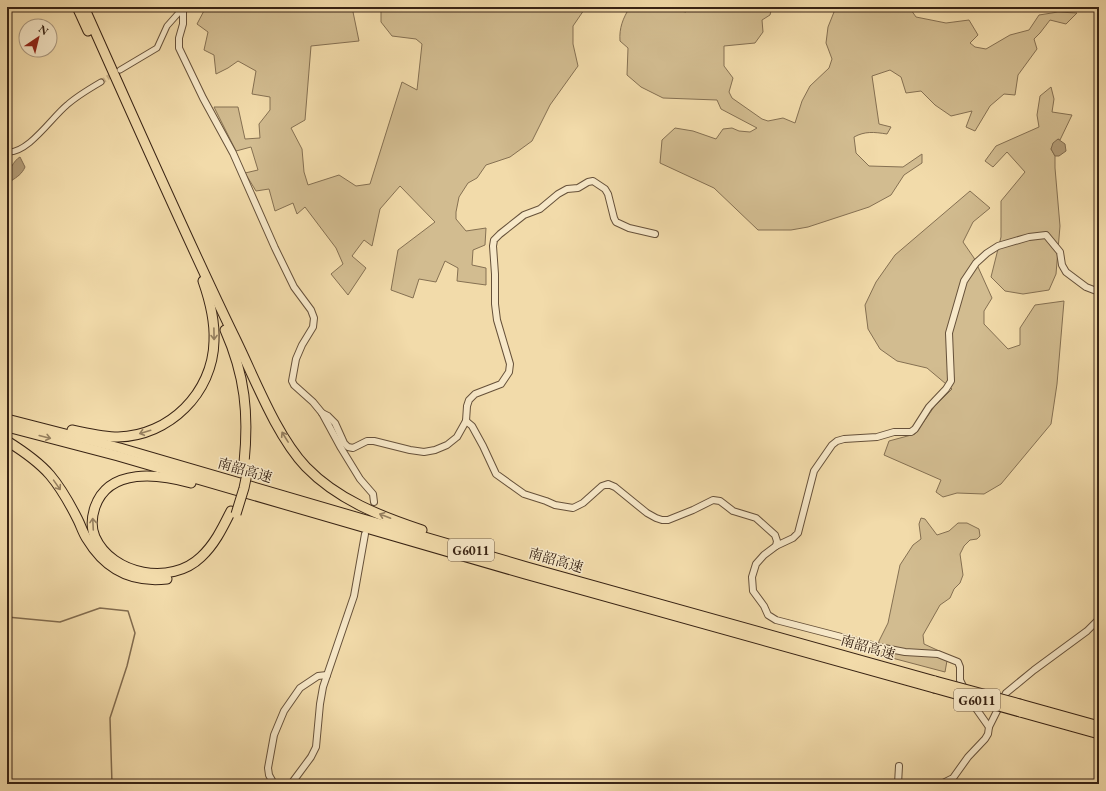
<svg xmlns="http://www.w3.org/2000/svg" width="1106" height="791" viewBox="0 0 1106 791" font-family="'EB Garamond','Noto Serif SC',serif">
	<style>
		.green { fill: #d2bc90; stroke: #857052 }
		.water { fill: #b39c77; stroke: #826c4f }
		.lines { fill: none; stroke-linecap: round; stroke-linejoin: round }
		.stream { stroke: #826c4f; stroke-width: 1.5 }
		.minor-tunnel { stroke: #cdb68c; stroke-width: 5; stroke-dasharray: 5 2.5; stroke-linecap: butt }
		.minor-casing { stroke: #66513a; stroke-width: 7 }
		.tertiary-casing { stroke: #66513a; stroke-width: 8 }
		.motorway-casing { stroke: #382314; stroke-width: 11 }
		.minor { stroke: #f7e8c8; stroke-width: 5 }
		.tertiary { stroke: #f7e8c8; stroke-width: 6 }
		.motorway { stroke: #f2dbaa; stroke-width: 9 }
		.motorway-bridge-casing { stroke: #382314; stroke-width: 11; stroke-linecap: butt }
		.motorway-bridge { stroke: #f2dbaa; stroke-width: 9 }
		.oneway { stroke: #957f5f }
		.labels { text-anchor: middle; stroke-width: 3; stroke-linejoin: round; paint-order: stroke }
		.shield { fill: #f7e8c8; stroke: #715e4a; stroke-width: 1 }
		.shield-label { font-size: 13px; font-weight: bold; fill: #382314 }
		.street-label { font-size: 14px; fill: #382314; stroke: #f7e8c8 }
	</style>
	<rect width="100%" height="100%" fill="#f2dbaa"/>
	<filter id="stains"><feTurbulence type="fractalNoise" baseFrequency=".005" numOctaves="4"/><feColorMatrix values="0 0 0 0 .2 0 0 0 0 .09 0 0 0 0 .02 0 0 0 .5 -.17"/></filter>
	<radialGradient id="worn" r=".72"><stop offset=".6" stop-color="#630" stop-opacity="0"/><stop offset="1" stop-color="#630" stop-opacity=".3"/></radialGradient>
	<!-- green -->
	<g class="green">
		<polygon points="206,7 284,7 284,10 295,7 352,7 359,41 311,46 305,120 291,128 302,149 304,172 308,185 339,175 356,186 370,184 402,82 417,90 422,44 416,39 392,36 381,22 381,7 586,7 573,26 573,44 578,66 550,105 532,141 510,157 486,165 477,178 468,183 459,197 456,212 456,219 466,231 486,228 485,245 473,250 472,265 486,268 486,285 457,281 458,268 445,261 436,282 419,279 413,298 391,290 398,250 435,222 400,186 380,209 372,246 364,240 352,256 366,268 348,295 331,274 343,264 336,248 305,207 297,214 293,203 275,211 269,189 256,191 245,173 258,170 251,147 236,151 214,107 238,107 245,139 260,138 259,124 270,110 270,97 252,94 256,71 238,61 228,68 216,74 214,55 204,50 208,32 197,24"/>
		<path d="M 630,7 L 664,7 L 664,8 L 686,12 L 686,7 L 772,7 L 770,15 L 762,20 L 763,32 L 755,43 L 724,46 L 724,66 L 733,78 L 729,92 L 732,98 L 762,119 L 768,121 L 783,118 L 795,123 L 802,101 L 810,86 L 829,68 L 832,59 L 826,43 L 828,27 L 836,7 L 909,7 L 916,17 L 946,23 L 969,20 L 978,35 L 970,43 L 975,47 L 986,49 L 1010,35 L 1029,30 L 1039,15 L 1058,12 L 1077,13 L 1066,24 L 1050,20 L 1040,33 L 1034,39 L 1037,49 L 1018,75 L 1015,95 L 1004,94 L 990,106 L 975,131 L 966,127 L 972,111 L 951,116 L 935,105 L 921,91 L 906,93 L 901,77 L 890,70 L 872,76 L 879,124 L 891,127 L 887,134 C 874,132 865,131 854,137 L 856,153 L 869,166 L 903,167 L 922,154 L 922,163 L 904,175 L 891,195 L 869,207 L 808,227 L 791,230 L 758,230 L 714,188 L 660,163 L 662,140 L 675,128 L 693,131 L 716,139 L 723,129 L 732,128 L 739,131 L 750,132 L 757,128 L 721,109 L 717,100 L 663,98 L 641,87 L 627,75 L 628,48 L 620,41 C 619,28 623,18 630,7 Z"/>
		<polygon points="1051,87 1054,99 1052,112 1072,115 1060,140 1058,139 1051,149 1055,156 1055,168 1060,226 1056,274 1049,290 1023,294 1005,291 991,277 1001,237 1001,201 1025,172 1007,152 993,167 985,161 996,146 1039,127 1037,115 1040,96"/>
		<polygon points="970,191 990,208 973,222 963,242 974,258 992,298 984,311 984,324 1008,349 1020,345 1020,328 1035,305 1064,301 1057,384 1051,424 1001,484 984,494 957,493 943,497 936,492 941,480 884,455 889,441 915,434 934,407 952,389 927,368 897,361 880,349 868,329 865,305 876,282 895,255"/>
		<polygon points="921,518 925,519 937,535 949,531 958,523 967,523 979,529 980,536 977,539 970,540 964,546 960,554 963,575 960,583 954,589 950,598 940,605 923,635 924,644 948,655 945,672 877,654 879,641 888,623 900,565 913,545 921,539 919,524"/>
	</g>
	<!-- water -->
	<g class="water">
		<polygon points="1058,139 1065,144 1066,151 1059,156 1055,156 1051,149 1053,143"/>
		<path d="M 20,157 L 25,167 C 22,174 17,177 11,181 L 7,178 C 8,172 14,160 20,157 Z"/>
	</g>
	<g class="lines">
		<!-- stream -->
		<polyline class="stream" points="7,617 60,622 100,608 128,611 135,633 127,666 110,718 112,784"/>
		<!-- minor-tunnel -->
		<polyline class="minor-tunnel" points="101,82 115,73"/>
		<!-- minor casing -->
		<g class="minor-casing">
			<g id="minor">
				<polyline points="120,70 157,48 167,26 183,8"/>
				<path d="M 7,152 C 28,154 52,117 67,105 C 77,96 89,89 101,82"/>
			</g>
		</g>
		<!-- tertiary casing -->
		<g class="tertiary-casing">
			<g id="tertiary">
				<polyline points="183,7 183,24 179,38 179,48 203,98 233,153 275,248 294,287 311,310 314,318 313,327 302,345 296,359 292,381 294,385 313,402 322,413 341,448 360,479 373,494 374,502"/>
				<polyline points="322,413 328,416 335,423 344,443 348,447 353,448 367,441 374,441 410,450 424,452 435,450 447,445 457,437 466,421 467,406 469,400 475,394 501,384 509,372 510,364 497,320 495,304 495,274 493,246 494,240 500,234 524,215 540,209 558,194 567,189 578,188 588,182 593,181 605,189 608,194 614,218 616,222 629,228 655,234"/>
				<polyline points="466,421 472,426 483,446 496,474 524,494 546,501 555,505 573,508 583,503 602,486 608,484 615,487 647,513 656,518 662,520 668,520 693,510 713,500 720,501 733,511 756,518 775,535 777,541 776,546 764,555 756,564 752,577 753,591 764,606 768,615 776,620 884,648 905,652 938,654 958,662 960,667 960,680 970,700 989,727 988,734 985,739 968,757 953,778 941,784"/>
				<polyline points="776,546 793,538 798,533 814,471 832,445 837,441 844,439 877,437 894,432 911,432 915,429 929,407 946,389 951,381 949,333 964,281 976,263 987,253 998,246 1029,237 1046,235 1060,252 1062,265 1066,272 1086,287 1099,292"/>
				<polyline points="989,727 1006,693 1034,670 1087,631 1099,619"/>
				<polyline points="274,784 269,775 268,768 274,735 284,711 300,688 318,676 327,675"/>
				<polyline points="291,784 311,757 316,747 320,704 323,687 354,596 365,534"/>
				<polyline points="898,784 899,766"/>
			</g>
		</g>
		<!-- motorway casing -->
		<g class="motorway-casing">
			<g id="motorway">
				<polyline points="77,7 88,31"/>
				<path d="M 84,7 C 133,116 181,226 233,334 C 254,376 275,434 306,467 C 338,500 380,516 422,530"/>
				<path d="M 225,330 C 245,375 249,414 244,463"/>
				<polyline points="7,419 120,448 527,567 935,681"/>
				<polyline points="7,427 118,456 525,574 934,688"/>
				<path d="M 72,430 C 87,433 103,437 118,437 C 169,436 213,393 214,341 C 215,320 210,301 203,281"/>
				<path d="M 7,441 C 23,451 38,461 50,475 C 61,488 70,504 78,520 C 81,526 83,533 87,539 C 105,569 132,583 167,579"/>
				<path d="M 191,483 C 159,474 109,467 95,507 C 92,516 91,528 95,537 C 112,575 171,586 201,557 C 215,544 223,527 231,511"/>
				<polyline points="1020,704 1099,726"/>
				<polyline points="1020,712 1099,734"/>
			</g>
		</g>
		<!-- minor -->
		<use href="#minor" class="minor"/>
		<!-- tertiary -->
		<use href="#tertiary" class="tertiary"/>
		<!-- motorway -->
		<use href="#motorway" class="motorway"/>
		<!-- motorway-bridge casing -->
		<g class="motorway-bridge-casing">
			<g id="motorway-bridge">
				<polyline points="236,514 244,488 249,464"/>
				<polyline points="935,681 1020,704"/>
				<polyline points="934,688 1020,712"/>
			</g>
		</g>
		<!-- motorway-bridge -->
		<use href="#motorway-bridge" class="motorway-bridge"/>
	</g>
	<!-- one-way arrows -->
	<defs><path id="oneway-shaft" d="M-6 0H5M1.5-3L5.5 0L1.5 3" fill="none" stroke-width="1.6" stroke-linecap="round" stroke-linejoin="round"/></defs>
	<g class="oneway">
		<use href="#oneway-shaft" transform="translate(214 334) rotate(89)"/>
		<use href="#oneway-shaft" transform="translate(145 432) rotate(163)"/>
		<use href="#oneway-shaft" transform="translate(45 437) rotate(14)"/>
		<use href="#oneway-shaft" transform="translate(285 437) rotate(-122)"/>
		<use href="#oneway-shaft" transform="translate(57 485) rotate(55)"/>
		<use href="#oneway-shaft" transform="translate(385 516) rotate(-159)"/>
		<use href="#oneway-shaft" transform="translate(93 524) rotate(-93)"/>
	</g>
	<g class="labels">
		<!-- shield labels -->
		<g class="shield">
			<rect x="448" y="539" width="46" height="22" rx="3"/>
			<rect x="954" y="689" width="46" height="22" rx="3"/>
		</g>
		<g class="shield-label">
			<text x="471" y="555">G6011</text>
			<text x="977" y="705">G6011</text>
		</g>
		<!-- street labels -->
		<g class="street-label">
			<text transform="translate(245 470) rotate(16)" y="5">南韶高速</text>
			<text transform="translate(556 560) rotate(16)" y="5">南韶高速</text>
			<text transform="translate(868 647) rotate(16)" y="5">南韶高速</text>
		</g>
	</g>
	<!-- margin -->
	<rect width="1106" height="791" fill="none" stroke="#f2dbaa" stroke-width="24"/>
	<rect x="8" y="8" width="1090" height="775" fill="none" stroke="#382314" stroke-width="2"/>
	<rect x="12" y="12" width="1082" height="767" fill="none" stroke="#382314"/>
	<!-- north arrow -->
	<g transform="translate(38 38) rotate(35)"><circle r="19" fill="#f7e8c8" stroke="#ab9980"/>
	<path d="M0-3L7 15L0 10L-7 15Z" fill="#8f2418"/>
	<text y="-6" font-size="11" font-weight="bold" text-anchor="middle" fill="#382314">N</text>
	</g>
	<rect width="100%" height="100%" filter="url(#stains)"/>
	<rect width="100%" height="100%" fill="url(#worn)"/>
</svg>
